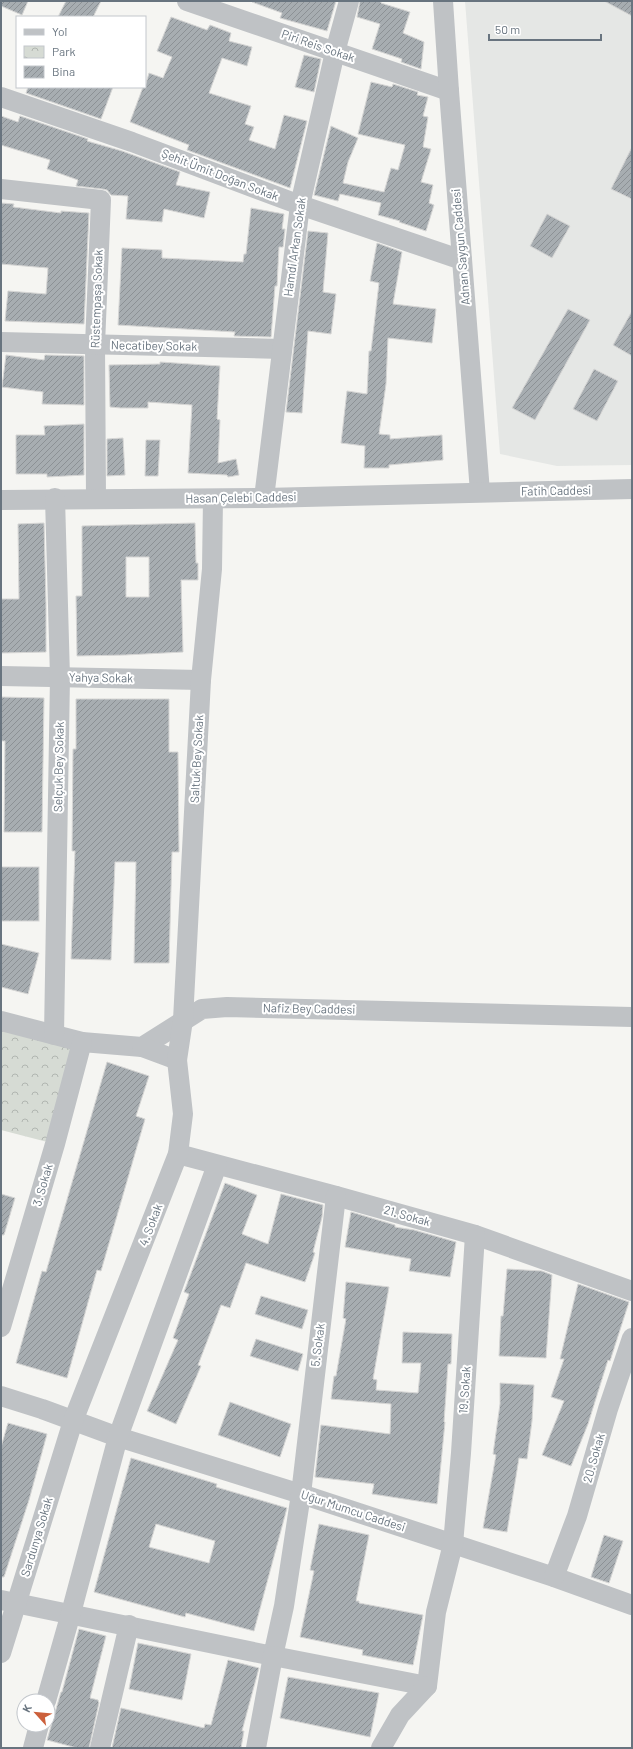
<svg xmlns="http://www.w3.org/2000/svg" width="633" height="1749" viewBox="0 0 633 1749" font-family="Barlow,sans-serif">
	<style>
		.built { fill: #e5e7e5 }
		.park { fill: url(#park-crowns) }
		.building { fill: url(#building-hatch); stroke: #d6d6d5; fill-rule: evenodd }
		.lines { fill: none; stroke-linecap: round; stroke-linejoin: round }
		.minor { stroke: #bfc2c5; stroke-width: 20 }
		.labels { text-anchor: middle; stroke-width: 4; stroke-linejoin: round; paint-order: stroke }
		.street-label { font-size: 12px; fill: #68747f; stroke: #fff }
	</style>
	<defs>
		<pattern id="park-crowns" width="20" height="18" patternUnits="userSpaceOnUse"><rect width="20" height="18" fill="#d6dbd4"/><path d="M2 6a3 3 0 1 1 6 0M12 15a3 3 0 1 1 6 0" fill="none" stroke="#b1b6b1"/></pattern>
		<pattern id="building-hatch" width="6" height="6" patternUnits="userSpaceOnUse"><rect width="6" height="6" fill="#a7adb1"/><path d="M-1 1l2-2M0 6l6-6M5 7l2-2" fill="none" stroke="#8c9195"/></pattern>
	</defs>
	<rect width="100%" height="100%" fill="#f5f5f2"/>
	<!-- built -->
	<polygon class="built" points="465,1 632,1 632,465 557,466 500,454"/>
	<!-- park -->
	<polygon class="park" points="1,1021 82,1042 55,1144 1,1130"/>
	<!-- building -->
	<g class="building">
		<polygon points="1,1 28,1 22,15 1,6"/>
		<polygon points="66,1 101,1 93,17 58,17"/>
		<polygon points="252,1 336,1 327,31 280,18 282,13 252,2"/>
		<polygon points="360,1 381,1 381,3 410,12 403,33 424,42 421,69 401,62 402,59 372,49 380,24 357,17"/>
		<polygon points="604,1 632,1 632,16"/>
		<polygon points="171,17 207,30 210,25 231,33 229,41 252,47 247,66 222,58 209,93 251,106 245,124 254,127 249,140 275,149 284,115 307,121 290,188 187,150 189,145 130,122 143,87 145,87 149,73 163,78 172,57 157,51"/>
		<polygon points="304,55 321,59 314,92 295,87"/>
		<polygon points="371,82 392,87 393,84 418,92 417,95 428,97 423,116 428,117 423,147 431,149 421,182 433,185 429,203 434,205 426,231 399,222 400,221 378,215 381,203 340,194 338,201 314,195 331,126 358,138 348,162 343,183 384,192 391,168 398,170 405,145 358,134"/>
		<polygon points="28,87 113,87 101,119 26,93"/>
		<polygon points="1,116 18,122 20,116 88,139 87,141 122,151 180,172 176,185 210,192 204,218 164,209 162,222 126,219 128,196 111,195 107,190 102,189 76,186 78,180 47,169 50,160 1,145"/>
		<polygon points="632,147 632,199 611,189"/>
		<polygon points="1,203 14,204 13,207 61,213 61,211 89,213 84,324 5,321 8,291 46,294 48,268 1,264"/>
		<polygon points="251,208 284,214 282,229 285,229 283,247 279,247 277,286 275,286 271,337 234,336 235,332 118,325 122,248 162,250 162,258 243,262 244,254 246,254"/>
		<polygon points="547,214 570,226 552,258 530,246"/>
		<polygon points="308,231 328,233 323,292 336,294 331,334 308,331 302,413 286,412"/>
		<polygon points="377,243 402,252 393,304 436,309 432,343 388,338 386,384 379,434 390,435 390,439 442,435 443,460 389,465 389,468 364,468 365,446 341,443 347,391 367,394 369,351 371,351 379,283 370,281"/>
		<polygon points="568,309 590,320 535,420 512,408"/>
		<polygon points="632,311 632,356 613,345"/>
		<polygon points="6,355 44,360 45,355 84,356 84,405 42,404 43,392 2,387"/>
		<polygon points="160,362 220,366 217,419 220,420 218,463 236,459 239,475 228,477 227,475 188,473 192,405 148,402 148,408 121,408 110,407 109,365 160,364"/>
		<polygon points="594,369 618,381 597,421 573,409"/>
		<polygon points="84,424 84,475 47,477 47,474 16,474 16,435 45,435 44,426"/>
		<polygon points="123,438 125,475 107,476 107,439"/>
		<polygon points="146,440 160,440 158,476 145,476"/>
		<polygon points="44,523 46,605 46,652 1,653 1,599 19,599 18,524"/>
		<path d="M 195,523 L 196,563 L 198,563 L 198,580 L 181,580 L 183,652 L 125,655 L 77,656 L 76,596 L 82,596 L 82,526 ZM 126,557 L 149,557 L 149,597 L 126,597 Z"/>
		<polygon points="1,697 44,698 42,832 4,832 5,741 1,741"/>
		<polygon points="76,699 169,699 169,752 178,752 179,852 172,852 169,963 134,963 136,862 115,862 111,960 71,959 75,851 72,851 73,749 76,749"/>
		<rect x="1" y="867" width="38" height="54"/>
		<polygon points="1,944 39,953 28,994 1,987"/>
		<polygon points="107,1062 149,1076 136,1116 145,1119 101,1271 97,1270 67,1378 16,1363 42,1271 46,1272"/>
		<polygon points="225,1183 257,1195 242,1234 268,1244 281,1194 323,1205 322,1217 313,1252 315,1253 305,1282 246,1263 230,1308 221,1305 198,1365 201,1366 176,1424 147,1411 178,1340 173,1338 189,1294 184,1292"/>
		<polygon points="1,1194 15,1198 4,1235 1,1235"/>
		<polygon points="351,1212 395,1225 395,1227 414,1230 456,1242 450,1277 409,1271 411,1259 345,1247"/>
		<polygon points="507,1269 542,1271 552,1275 546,1358 499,1356 501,1316 503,1316"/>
		<polygon points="346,1282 389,1287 373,1379 377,1380 376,1390 418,1393 421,1363 402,1363 403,1332 452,1334 451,1364 448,1364 444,1422 445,1422 437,1504 372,1494 374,1484 315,1477 321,1425 390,1434 391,1404 331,1399 334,1376 336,1376 346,1319 343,1318"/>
		<polygon points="578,1284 629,1302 610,1361 608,1360 588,1424 571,1466 542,1455 564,1401 551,1397 564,1359 560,1359"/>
		<polygon points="261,1296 308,1310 302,1329 255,1314"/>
		<polygon points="256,1339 303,1354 298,1371 250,1356"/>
		<polygon points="500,1383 534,1385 532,1421 527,1459 519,1458 507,1532 483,1528 496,1455 493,1454 500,1404"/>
		<polygon points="230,1402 291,1424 280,1457 218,1435"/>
		<polygon points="8,1423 47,1434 29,1500 4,1577 1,1577 1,1447"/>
		<path d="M 131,1458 L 217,1484 L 216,1487 L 287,1508 L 254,1631 L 186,1613 L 185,1617 L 94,1592 ZM 156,1524 L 215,1541 L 209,1563 L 149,1547 Z"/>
		<polygon points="319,1524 369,1535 356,1601 359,1601 359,1603 423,1615 413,1665 362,1655 363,1650 300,1637 314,1571 310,1570"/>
		<polygon points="604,1535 623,1541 609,1583 591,1577"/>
		<polygon points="79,1629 106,1636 90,1698 98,1700 99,1703 89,1748 77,1748 47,1740 61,1692 62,1692"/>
		<polygon points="138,1643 191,1654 182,1700 129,1689"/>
		<polygon points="228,1660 259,1668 242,1731 244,1731 241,1748 112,1748 121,1708 204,1728 205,1724 211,1725"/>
		<polygon points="288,1677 379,1693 370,1737 280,1718"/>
	</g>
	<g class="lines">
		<!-- minor -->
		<g class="minor">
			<polyline points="187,1 449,91"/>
			<polyline points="443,1 449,91 480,492"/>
			<polyline points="1,97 132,142 300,205 462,260"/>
			<polyline points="1,189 101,200 95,345 96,498"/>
			<polyline points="1,342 282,349"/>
			<polyline points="264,498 300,205 335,52 349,1"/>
			<polyline points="1,500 264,498 632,489"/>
			<polyline points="1,676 201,680"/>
			<polyline points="1,1021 82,1042 142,1047 202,1009 227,1007 632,1017"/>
			<polyline points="54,1035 60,677 55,498"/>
			<polyline points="142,1047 177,1060"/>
			<polyline points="178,1154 336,1196 475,1235 632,1291"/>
			<polyline points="1,1327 55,1144 82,1042"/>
			<polyline points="1,1396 42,1409 118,1437 301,1494 554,1577 632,1605"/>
			<polyline points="554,1577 577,1516 608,1409 632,1338"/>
			<polyline points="1,1600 273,1656 284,1606 301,1494 336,1196"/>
			<polyline points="1,1653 73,1421 178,1154 183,1114 177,1060 183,1020 201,680 212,569 213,499"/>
			<polyline points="46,1701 71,1613 118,1437 217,1165"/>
			<polyline points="33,1748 39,1725"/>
			<polyline points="100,1748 129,1625"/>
			<polyline points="256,1748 273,1656 427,1686 436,1612 453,1544 461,1453 475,1235"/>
			<polyline points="381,1748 400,1715 427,1686"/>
		</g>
	</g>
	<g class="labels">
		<!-- street labels -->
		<g class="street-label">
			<text transform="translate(318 46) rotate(19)" y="4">Piri Reis Sokak</text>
			<text transform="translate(220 175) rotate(21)" y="4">Şehit Ümit Doğan Sokak</text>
			<text transform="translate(295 247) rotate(-82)" y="4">Hamdi Arkan Sokak</text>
			<text transform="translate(461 247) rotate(-95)" y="4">Adnan Saygun Caddesi</text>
			<text transform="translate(97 299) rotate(-88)" y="4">Rüstempaşa Sokak</text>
			<text transform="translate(154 346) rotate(1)" y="4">Necatibey Sokak</text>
			<text transform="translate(556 491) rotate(-1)" y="4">Fatih Caddesi</text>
			<text transform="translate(241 498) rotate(-1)" y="4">Hasan Çelebi Caddesi</text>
			<text transform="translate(101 678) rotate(1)" y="4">Yahya Sokak</text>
			<text transform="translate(197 759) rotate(-87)" y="4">Saltuk Bey Sokak</text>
			<text transform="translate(59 767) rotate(-89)" y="4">Selçuk Bey Sokak</text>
			<text transform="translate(309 1009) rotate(1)" y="4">Nafiz Bey Caddesi</text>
			<text transform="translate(43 1185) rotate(-74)" y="4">3. Sokak</text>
			<text transform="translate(407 1216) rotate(16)" y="4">21. Sokak</text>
			<text transform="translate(151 1225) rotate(-69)" y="4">4. Sokak</text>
			<text transform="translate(318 1345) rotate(-83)" y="4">5. Sokak</text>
			<text transform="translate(465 1390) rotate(-86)" y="4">19. Sokak</text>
			<text transform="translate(594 1458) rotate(-74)" y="4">20. Sokak</text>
			<text transform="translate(353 1511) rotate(18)" y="4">Uğur Mumcu Caddesi</text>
			<text transform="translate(37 1537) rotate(-73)" y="4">Sardunya Sokak</text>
		</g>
	</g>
	<!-- border -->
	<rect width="633" height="1749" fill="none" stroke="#68747f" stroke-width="4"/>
	<!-- legend -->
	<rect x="16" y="16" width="130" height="72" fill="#ffffff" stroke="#c3c7cc"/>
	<rect x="24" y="29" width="20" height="6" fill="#bfc2c5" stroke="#c3c7cc"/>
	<text x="52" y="36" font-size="12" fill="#68747f">Yol</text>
	<rect x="24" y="46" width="20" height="12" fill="url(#park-crowns)" stroke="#c3c7cc"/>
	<text x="52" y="56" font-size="12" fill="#68747f">Park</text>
	<rect x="24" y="66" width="20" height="12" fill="url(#building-hatch)" stroke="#c3c7cc"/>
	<text x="52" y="76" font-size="12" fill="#68747f">Bina</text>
	<!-- north arrow -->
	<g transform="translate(36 1713) rotate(297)"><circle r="19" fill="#ffffff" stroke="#c3c7cc"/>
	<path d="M0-3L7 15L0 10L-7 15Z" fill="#cc603b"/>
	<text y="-6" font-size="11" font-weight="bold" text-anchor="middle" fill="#68747f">K</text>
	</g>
	<!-- scale -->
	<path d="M489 34v6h112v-6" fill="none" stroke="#68747f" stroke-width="2"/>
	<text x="495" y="34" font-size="12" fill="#68747f" stroke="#ffffff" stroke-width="3" paint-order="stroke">50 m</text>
</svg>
